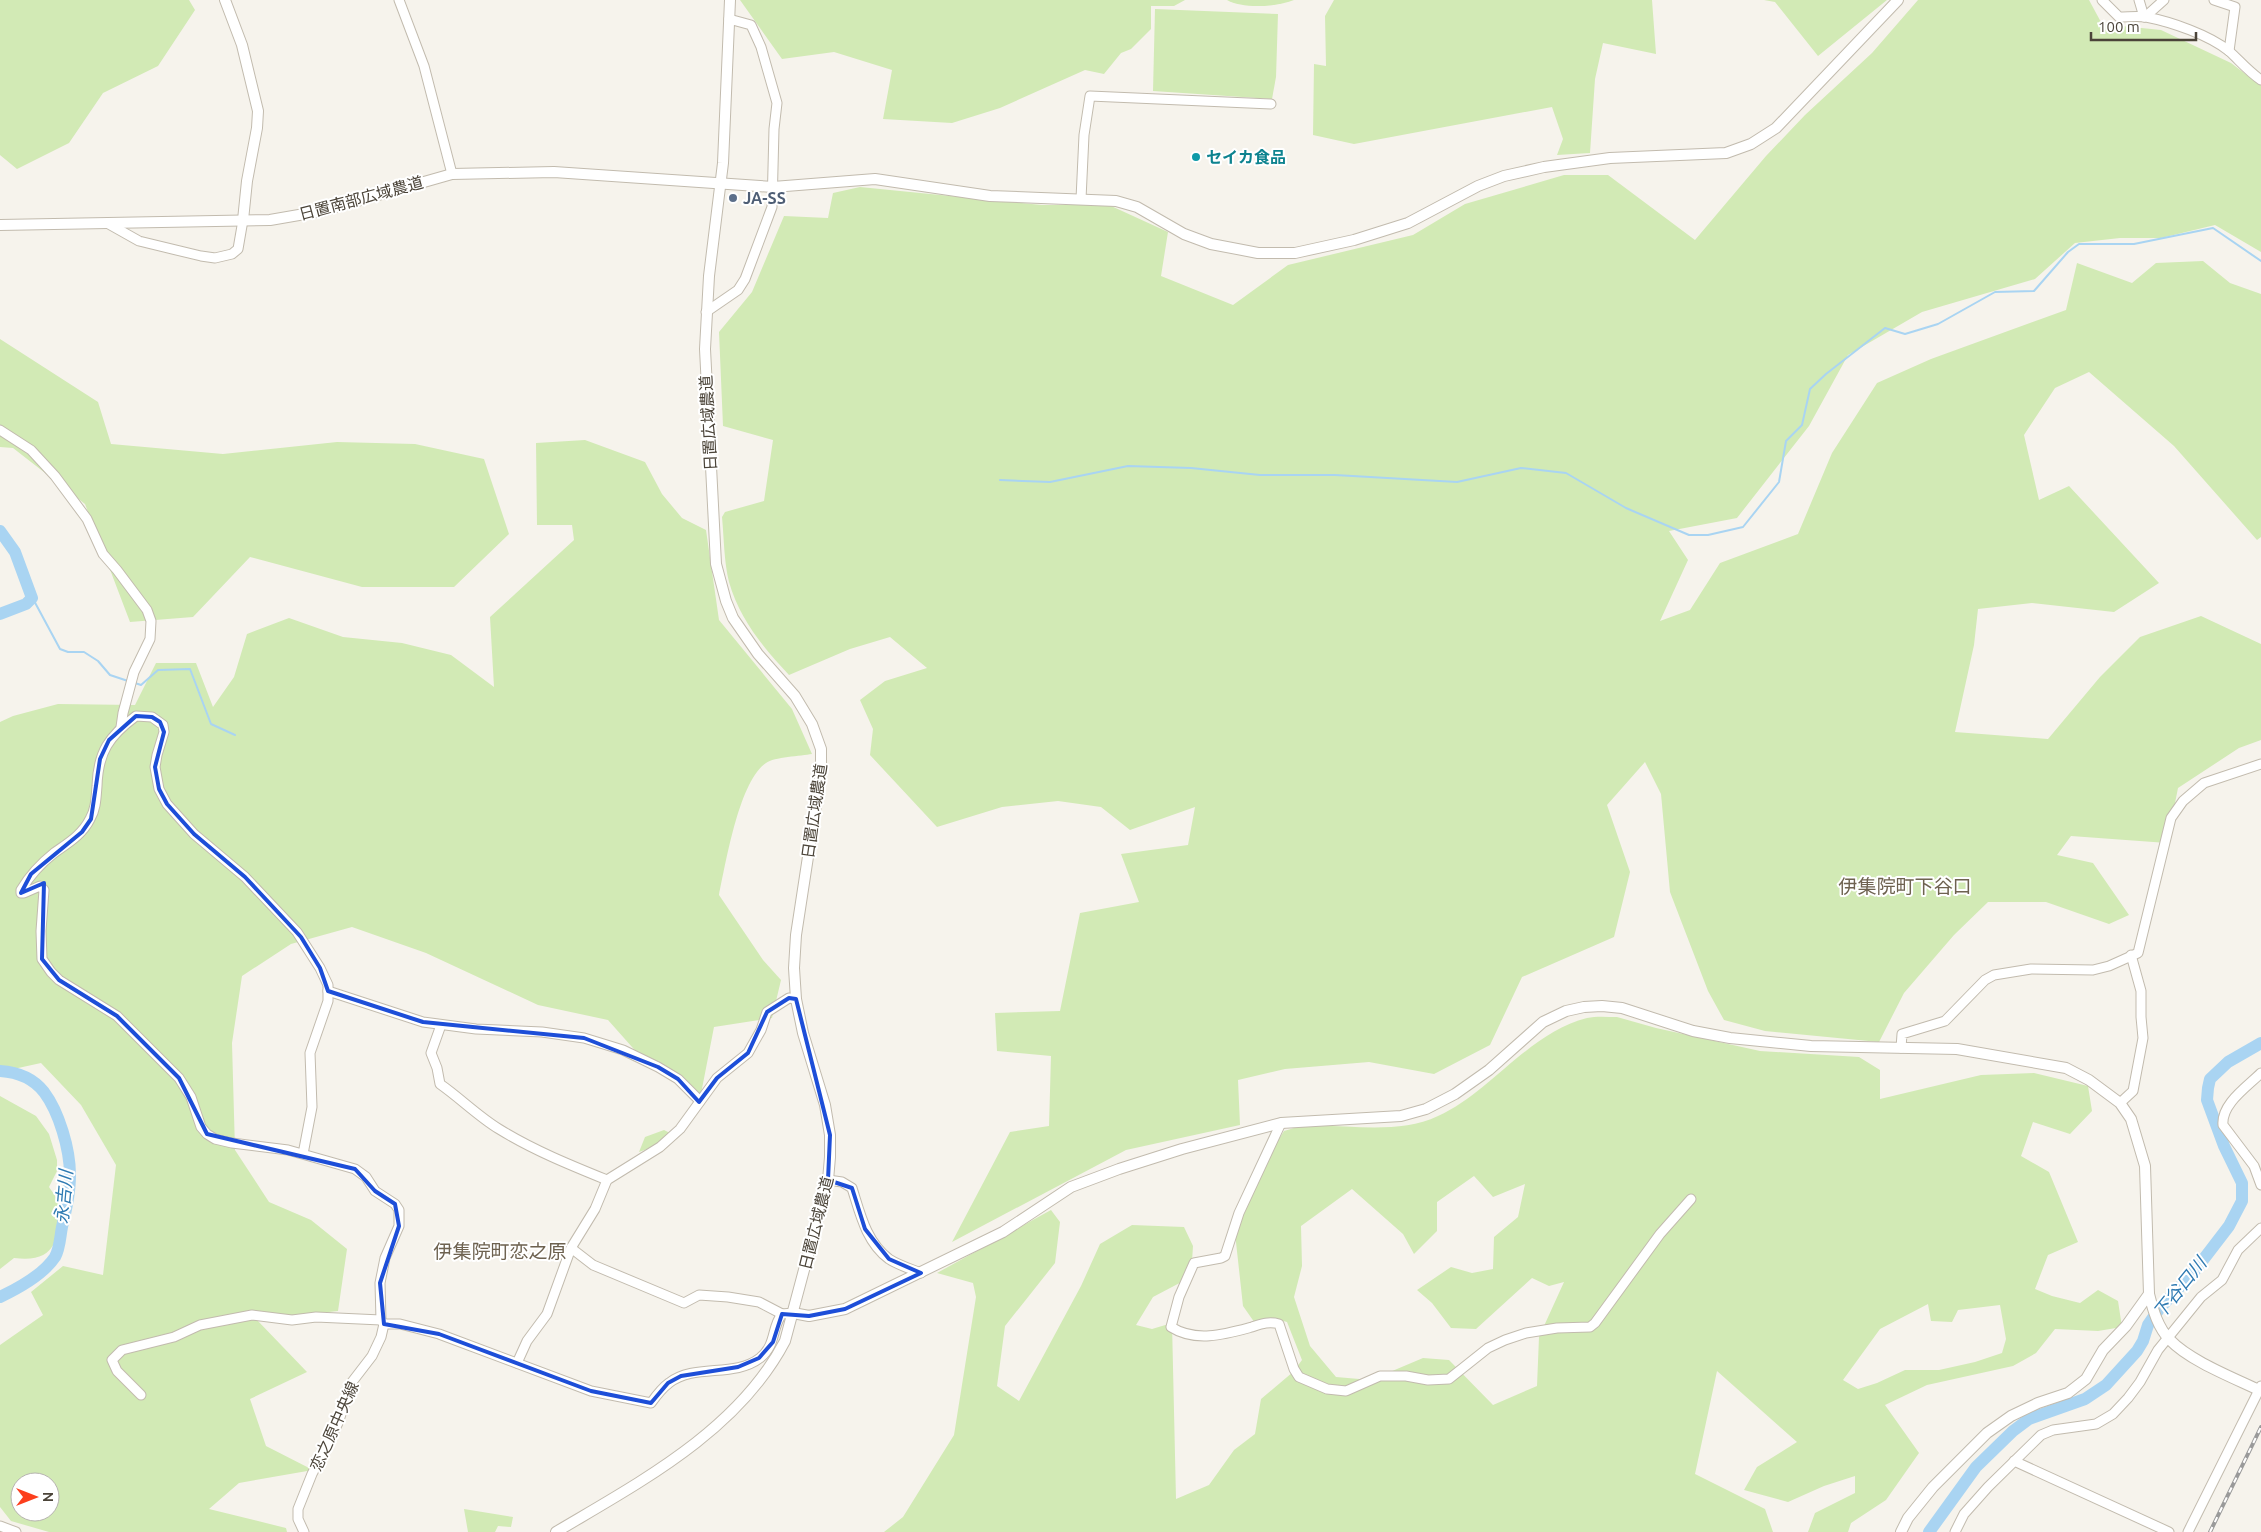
<svg xmlns="http://www.w3.org/2000/svg" width="2261" height="1532" viewBox="0 0 2261 1532" font-family="Ubuntu,'Noto Sans JP',sans-serif">
	<style>
		.green { fill: #d2eab5; fill-rule: evenodd }
		.lines { fill: none; stroke-linecap: round; stroke-linejoin: round }
		.stream { stroke: #a9d4f2; stroke-width: 2 }
		.river { stroke: #a9d4f2; stroke-width: 12 }
		.minor-casing { stroke: #c2bbae; stroke-width: 11 }
		.tertiary-casing { stroke: #c2bbae; stroke-width: 12 }
		.minor { stroke: #fff; stroke-width: 9 }
		.tertiary { stroke: #fff; stroke-width: 10 }
		.rail-casing { stroke: #9a9a9a; stroke-width: 4 }
		.rail { stroke: #fff; stroke-width: 2; stroke-dasharray: 5.5; stroke-linecap: butt }
		.marked { fill: none; stroke: #1d4ed8; stroke-width: 4; stroke-linejoin: round }
		.culture-dot { fill: #0f9aa8; stroke: #fff; stroke-width: 2 }
		.service-dot { fill: #5c6f8a; stroke: #fff; stroke-width: 2 }
		.labels { text-anchor: middle; stroke-width: 4; stroke-linejoin: round; paint-order: stroke }
		.culture-label { font-size: 16px; font-weight: bold; fill: #0d838f; stroke: #fff; text-anchor: start }
		.street-label { font-size: 16px; fill: #4b4439; stroke: #fff }
		.service-label { font-size: 16px; font-weight: bold; fill: #4e5e75; stroke: #fff; text-anchor: start }
		.water-label { font-size: 18px; font-style: italic; fill: #2e7ab2; stroke: #fff }
		.quarter-label { font-size: 19px; fill: #6e6250; stroke: #fff }
	</style>
	<rect width="100%" height="100%" fill="#f6f3ec"/>
	<!-- green -->
	<g class="green">
		<polygon points="0,0 189,0 195,10 158,66 103,93 69,143 17,169 0,155"/>
		<polygon points="740,0 1185,0 1174,6 1151,6 1151,29 1131,49 1121,53 1104,74 1085,70 1000,108 952,123 883,119 892,70 834,52 782,59"/>
		<path d="M 1227,0 L 1294,0 C 1277,7 1242,9 1227,0 Z"/>
		<polygon points="1334,0 1652,0 1656,54 1603,43 1595,79 1590,153 1557,155 1563,139 1552,107 1354,144 1313,135 1314,64 1326,66 1325,16"/>
		<polygon points="1764,0 1887,0 1818,56 1775,2"/>
		<path d="M 1918,0 L 2089,0 L 2102,24 L 2161,30 L 2231,63 L 2256,82 L 2261,75 L 2261,252 L 2215,225 L 2161,238 L 2120,238 L 2075,243 L 2035,279 L 1922,312 L 1848,355 L 1809,426 L 1737,518 L 1669,531 L 1688,560 L 1660,621 L 1690,610 L 1720,563 L 1798,534 L 1832,453 L 1877,383 L 1931,359 L 2066,310 L 2077,263 L 2132,283 L 2156,263 L 2203,261 L 2230,283 L 2261,294 L 2261,537 L 2257,540 L 2174,446 L 2089,372 L 2055,388 L 2024,435 L 2039,500 L 2069,486 L 2159,583 L 2114,612 L 2032,603 L 1978,609 L 1974,645 L 1955,732 L 2048,739 L 2100,677 L 2140,637 L 2201,616 L 2261,644 L 2261,740 L 2239,748 L 2178,788 L 2167,843 L 2071,836 L 2057,855 L 2093,863 L 2129,915 L 2109,924 L 2046,902 L 1988,902 L 1954,935 L 1904,993 L 1879,1042 L 1765,1031 L 1724,1020 L 1708,991 L 1670,892 L 1661,794 L 1645,762 L 1607,805 L 1630,872 L 1614,937 L 1522,977 L 1490,1045 L 1434,1074 L 1369,1062 L 1285,1069 L 1238,1080 L 1240,1125 L 1126,1150 L 952,1242 L 1010,1132 L 1049,1126 L 1051,1056 L 997,1051 L 995,1013 L 1060,1011 L 1080,913 L 1139,902 L 1121,854 L 1188,845 L 1195,807 L 1130,830 L 1101,807 L 1058,801 L 1002,807 L 937,827 L 870,755 L 873,729 L 860,700 L 885,681 L 927,668 L 890,637 L 850,649 L 789,675 C 763,647 740,620 729,582 C 724,562 724,538 722,517 L 725,512 L 764,501 L 773,440 L 723,426 L 719,332 L 752,292 L 784,216 L 828,218 L 833,193 L 860,187 L 1042,205 L 1109,205 L 1168,232 L 1161,276 L 1233,305 L 1288,265 L 1413,235 L 1465,204 L 1564,175 L 1608,175 L 1695,240 L 1766,156 L 1805,115 L 1872,53 Z"/>
		<polygon points="1155,9 1278,14 1276,77 1272,99 1153,91"/>
		<polygon points="0,339 98,402 111,444 223,454 337,442 415,444 484,459 509,534 454,587 362,587 250,557 193,617 130,622 85,504 13,448 0,447"/>
		<path d="M 585,440 L 645,462 L 662,494 L 682,518 L 706,530 L 719,620 L 792,709 L 812,754 C 801,756 774,757 766,763 C 739,781 726,863 719,895 L 763,960 L 781,980 L 772,1018 L 714,1027 L 700,1099 L 640,1056 L 608,1020 L 538,1005 L 426,953 L 352,927 L 291,944 L 242,976 L 232,1043 L 235,1150 L 269,1202 L 311,1220 L 347,1249 L 338,1311 L 257,1320 L 307,1372 L 250,1399 L 266,1446 L 313,1470 L 239,1483 L 209,1509 L 286,1528 L 287,1532 L 49,1532 L 11,1521 L 0,1507 L 0,1345 L 43,1315 L 31,1292 L 63,1266 L 103,1275 L 116,1165 L 81,1105 L 41,1063 L 0,1072 L 0,722 L 13,716 L 58,704 L 135,705 L 156,663 L 196,663 L 213,707 L 234,677 L 247,634 L 289,618 L 343,637 L 402,643 L 451,655 L 494,687 L 490,617 L 574,540 L 572,525 L 537,525 L 536,443 ZM 20,1482 L 50,1482 L 50,1512 L 20,1512 Z"/>
		<path d="M 1617,1017 L 1656,1028 L 1760,1051 L 1859,1057 L 1880,1070 L 1880,1099 L 1981,1075 L 2034,1073 L 2088,1086 L 2092,1111 L 2070,1134 L 2033,1122 L 2021,1156 L 2049,1172 L 2078,1242 L 2048,1255 L 2035,1289 L 2052,1296 L 2080,1303 L 2098,1290 L 2118,1301 L 2122,1327 L 2098,1331 L 2055,1329 L 2036,1353 L 2013,1366 L 1927,1385 L 1885,1405 L 1919,1453 L 1886,1500 L 1851,1523 L 1848,1532 L 1808,1532 L 1815,1513 L 1855,1493 L 1855,1476 L 1824,1486 L 1788,1502 L 1744,1490 L 1757,1467 L 1797,1442 L 1717,1371 L 1695,1474 L 1765,1509 L 1773,1532 L 884,1532 L 903,1517 L 954,1435 L 976,1297 L 973,1283 L 937,1273 L 1051,1210 L 1060,1222 L 1055,1263 L 1005,1326 L 997,1386 L 1019,1401 L 1081,1286 L 1100,1244 L 1132,1225 L 1184,1227 L 1193,1246 L 1191,1277 L 1153,1297 L 1136,1325 L 1152,1329 L 1172,1323 L 1176,1499 L 1209,1485 L 1234,1450 L 1255,1434 L 1261,1399 L 1293,1372 L 1302,1360 L 1287,1322 L 1276,1319 L 1257,1326 L 1243,1306 L 1235,1233 L 1258,1173 L 1284,1131 C 1291,1129 1299,1126 1306,1126 C 1348,1124 1398,1135 1438,1116 C 1490,1093 1528,1033 1587,1018 C 1596,1016 1607,1017 1617,1017 ZM 1474,1176 L 1493,1197 L 1525,1184 L 1518,1217 L 1494,1237 L 1493,1269 L 1472,1273 L 1451,1267 L 1417,1290 L 1432,1303 L 1451,1328 L 1476,1329 L 1532,1278 L 1549,1286 L 1564,1282 L 1539,1337 L 1537,1386 L 1493,1405 L 1449,1360 L 1423,1358 L 1371,1380 L 1336,1377 L 1310,1346 L 1294,1297 L 1302,1266 L 1301,1226 L 1352,1189 L 1403,1234 L 1414,1254 L 1437,1231 L 1437,1202 ZM 1928,1304 L 1931,1321 L 1952,1322 L 1958,1310 L 2000,1305 L 2006,1339 L 2002,1353 L 1975,1362 L 1939,1370 L 1905,1370 L 1877,1383 L 1858,1389 L 1843,1380 L 1880,1329 Z"/>
		<path d="M 0,1096 L 36,1116 L 49,1134 L 57,1160 L 57,1171 L 49,1187 L 64,1209 C 56,1241 56,1263 14,1258 L 0,1269 Z"/>
		<polygon points="664,1130 670,1133 656,1146 639,1152 645,1137"/>
		<polygon points="464,1509 513,1517 511,1527 498,1526 495,1532 468,1532"/>
	</g>
	<g class="lines">
		<!-- stream -->
		<g class="stream">
			<polyline points="1000,480 1050,482 1128,466 1191,468 1260,475 1335,475 1457,482 1521,468 1566,473 1626,508 1689,535 1708,535 1743,527 1779,482 1786,441 1802,425 1810,389 1826,374 1885,328 1905,334 1938,324 1995,292 2034,291 2068,252 2079,244 2134,244 2213,228 2261,261"/>
			<polyline points="32,597 60,649 68,652 84,652 98,661 110,675 128,681"/>
			<polyline points="135,683 141,685 158,670 190,669 211,724 235,735"/>
		</g>
		<!-- river -->
		<g class="river">
			<polyline points="0,531 15,552 32,598 26,604 0,614"/>
			<path d="M 0,1071 C 16,1072 33,1078 44,1092 C 59,1112 70,1149 70,1175 C 70,1193 66,1210 62,1227 C 60,1237 60,1248 55,1257 C 43,1275 19,1288 0,1297"/>
			<polyline points="1929,1532 1976,1467 2013,1431 2029,1419 2085,1399 2106,1385 2137,1351 2143,1341 2148,1325 2159,1309 2193,1273 2229,1226 2242,1201 2242,1183 2224,1146 2207,1100 2208,1088 2210,1079 2228,1062 2261,1043"/>
		</g>
		<!-- minor casing -->
		<g class="minor-casing">
			<g id="minor">
				<polyline points="399,0 424,66 452,174"/>
				<path d="M 2102,0 L 2119,17 C 2128,17 2138,16 2146,17 C 2172,22 2209,35 2229,51 C 2240,61 2248,71 2261,80"/>
				<polyline points="2139,0 2144,17"/>
				<polyline points="2214,0 2235,7 2229,51"/>
				<polyline points="2145,17 2164,0"/>
				<polyline points="1081,199 1084,135 1090,96 1271,104"/>
				<polyline points="107,223 139,241 201,256 215,258 232,254 238,249 243,220"/>
				<polyline points="706,312 738,290 745,279 772,207 774,129 777,103 761,47 751,25 729,19"/>
				<polyline points="0,430 31,450 55,476 87,519 103,554 117,570 147,610 151,621 150,639 134,672 123,713 121,727"/>
				<polyline points="328,991 423,1022 476,1029 542,1032 584,1038 623,1050 658,1067 678,1079 700,1101"/>
				<path d="M 441,1025 L 431,1053 L 437,1068 L 440,1084 C 460,1098 479,1117 499,1129 C 533,1150 570,1165 607,1180"/>
				<polyline points="1901,1048 1902,1034 1945,1021 1985,980 1994,975 2031,969 2093,970 2109,966 2138,953 2171,818 2183,801 2204,783 2261,764"/>
				<path d="M 2261,1073 C 2247,1087 2221,1104 2223,1125 L 2254,1166 L 2261,1185"/>
				<polyline points="2120,1103 2133,1091 2143,1038 2141,1017 2141,991 2131,955"/>
				<path d="M 1281,1123 L 1239,1213 L 1225,1256 L 1221,1258 L 1194,1263 L 1179,1297 L 1171,1327 C 1196,1343 1226,1334 1252,1327 C 1261,1324 1269,1321 1279,1324 L 1294,1369 L 1299,1377 L 1327,1389 L 1346,1391 L 1380,1376 L 1406,1376 L 1428,1380 L 1449,1379 L 1488,1348 L 1505,1340 L 1526,1333 L 1557,1328 L 1590,1327 L 1595,1323 L 1660,1234 L 1691,1199"/>
				<path d="M 303,1154 L 312,1107 L 310,1053 L 328,1001 L 328,985 L 320,968 L 297,932 L 245,877 L 194,834 L 167,804 L 159,789 L 155,767 L 157,755 L 164,732 L 163,725 L 152,717 L 136,716 C 109,736 98,752 97,786 C 96,798 96,809 90,819 C 82,835 68,843 54,853 C 40,864 30,875 21,890 L 21,893 L 24,893 L 40,886 L 44,890 L 41,931 L 42,959 L 51,972 L 59,980 L 117,1016 L 179,1078 L 191,1097 L 201,1127 L 207,1134 L 215,1139 L 232,1143 L 288,1150 L 355,1169 L 366,1177 L 375,1191 L 395,1204 L 399,1210 L 399,1226 L 385,1258 L 380,1283 L 381,1320 L 384,1324"/>
				<path d="M 828,1180 L 842,1182 L 852,1188 C 860,1213 866,1242 889,1259 C 898,1265 911,1269 921,1273"/>
				<polyline points="571,1248 593,1265 684,1303 699,1295 728,1297 759,1302 782,1314"/>
				<path d="M 384,1324 L 400,1324 L 439,1334 L 591,1391 L 651,1403 C 656,1396 662,1388 669,1383 C 695,1363 734,1378 760,1358 C 777,1344 771,1328 782,1314 L 793,1313"/>
				<polyline points="517,1363 527,1341 547,1314 571,1248 595,1209 607,1180 660,1147 680,1129 717,1078 748,1053 761,1030 767,1012 789,998 796,999"/>
				<polyline points="141,1395 117,1371 112,1360 122,1350 174,1337 200,1325 252,1315 292,1320 316,1317 381,1320"/>
				<polyline points="2014,1461 2169,1532"/>
				<polyline points="0,1526 16,1532"/>
				<polyline points="304,1532 298,1519 298,1509 312,1474 338,1423 352,1382 372,1356 381,1337 384,1324"/>
				<polyline points="1955,1532 1964,1514 1988,1487 2041,1435 2053,1430 2096,1424 2113,1414 2128,1398 2140,1382 2158,1350 2201,1297 2222,1280 2238,1250 2261,1228"/>
				<polyline points="2188,1532 2261,1386"/>
			</g>
		</g>
		<!-- tertiary casing -->
		<g class="tertiary-casing">
			<g id="tertiary">
				<polyline points="225,0 242,45 258,111 257,128 247,181 243,220"/>
				<polyline points="0,225 270,220 322,211 452,174 554,172 773,187 875,179 990,196 1116,201 1137,207 1184,234 1211,244 1258,253 1295,253 1354,240 1408,223 1478,186 1504,176 1544,167 1610,158 1726,153 1751,144 1776,128 1898,0"/>
				<path d="M 2149,1294 C 2153,1310 2158,1328 2170,1340 C 2190,1361 2234,1378 2261,1391"/>
				<polyline points="793,1313 809,1316 845,1309 1003,1232 1071,1187 1119,1169 1182,1149 1281,1123 1401,1116 1426,1109 1455,1094 1489,1070 1543,1022 1566,1011 1584,1007 1602,1006 1622,1008 1693,1031 1730,1038 1811,1046 1957,1049 2066,1068 2089,1080 2120,1103 2131,1119 2145,1166 2149,1294 2126,1326 2103,1350 2086,1379 2068,1393 2038,1403 2011,1416 1987,1433 1933,1487 1908,1518 1901,1532"/>
				<path d="M 556,1532 C 640,1482 738,1431 785,1341 L 828,1180 L 830,1157 L 830,1135 L 825,1105 L 803,1033 L 796,999 L 794,968 L 796,935 L 821,772 L 821,749 L 812,724 L 795,696 L 758,654 L 733,618 L 726,601 L 716,564 L 705,349 L 709,276 L 723,163 L 730,0"/>
			</g>
		</g>
		<!-- minor -->
		<use href="#minor" class="minor"/>
		<!-- tertiary -->
		<use href="#tertiary" class="tertiary"/>
		<!-- rail casing -->
		<g class="rail-casing">
			<polyline id="rail" points="2210,1532 2261,1427"/>
		</g>
		<!-- rail -->
		<use href="#rail" class="rail"/>
	</g>
	<!-- marked area -->
	<path class="marked" d="M 136,716 L 152,717 L 160,722 L 164,732 L 155,767 L 159,789 L 167,804 L 194,834 L 245,877 L 301,937 L 320,968 L 328,991 L 423,1022 L 584,1038 L 658,1067 L 678,1079 L 699,1102 L 717,1078 L 748,1053 L 767,1012 L 789,998 L 796,999 L 830,1135 L 828,1180 L 852,1188 L 865,1229 L 889,1259 L 921,1273 L 845,1309 L 809,1316 L 782,1314 L 773,1342 L 759,1358 L 738,1367 L 681,1376 L 668,1383 L 651,1403 L 591,1391 L 439,1334 L 384,1324 L 380,1283 L 399,1226 L 395,1204 L 375,1191 L 355,1169 L 207,1134 L 179,1078 L 117,1016 L 59,980 L 42,959 L 44,883 L 21,893 L 31,874 L 82,832 L 91,819 L 100,759 L 109,740 Z"/>
	<!-- markers -->
	<circle class="culture-dot" cx="1196" cy="157" r="5"/>
	<circle class="service-dot" cx="733" cy="198" r="5"/>
	<g class="labels">
		<!-- culture labels -->
		<g class="culture-label">
			<text x="1206" y="163">セイカ食品</text>
		</g>
		<!-- street labels -->
		<g class="street-label">
			<text transform="translate(361 198) rotate(-15)" y="6">日置南部広域農道</text>
			<text transform="translate(708 423) rotate(-93)" y="6">日置広域農道</text>
			<text transform="translate(814 811) rotate(-82)" y="6">日置広域農道</text>
			<text transform="translate(816 1223) rotate(-76)" y="6">日置広域農道</text>
			<text transform="translate(334 1426) rotate(-66)" y="6">恋之原中央線</text>
		</g>
		<!-- service labels -->
		<g class="service-label">
			<text x="743" y="204">JA-SS</text>
		</g>
		<!-- water labels -->
		<g class="water-label">
			<text transform="translate(64 1197) rotate(-85)" y="6">永吉川</text>
			<text transform="translate(2180 1288) rotate(-51)" y="6">下谷口川</text>
		</g>
		<!-- quarter labels -->
		<g class="quarter-label">
			<text x="1905" y="893">伊集院町下谷口</text>
			<text x="500" y="1258">伊集院町恋之原</text>
		</g>
	</g>
	<!-- north arrow -->
	<g transform="translate(35 1497) rotate(90)"><circle r="24" fill="#ffffff" stroke="#b7b4b0"/>
	<path d="M0-4L9 19L0 12L-9 19Z" fill="#fc3f1d"/>
	<text y="-8" font-size="14" font-weight="bold" text-anchor="middle" fill="#4b4439">N</text>
	</g>
	<!-- scale -->
	<path d="M2091 32v8h105v-8" fill="none" stroke="#4b4439" stroke-width="2.5"/>
	<text x="2098" y="32" font-size="15" fill="#4b4439" stroke="#ffffff" stroke-width="4" paint-order="stroke">100 m</text>
</svg>
